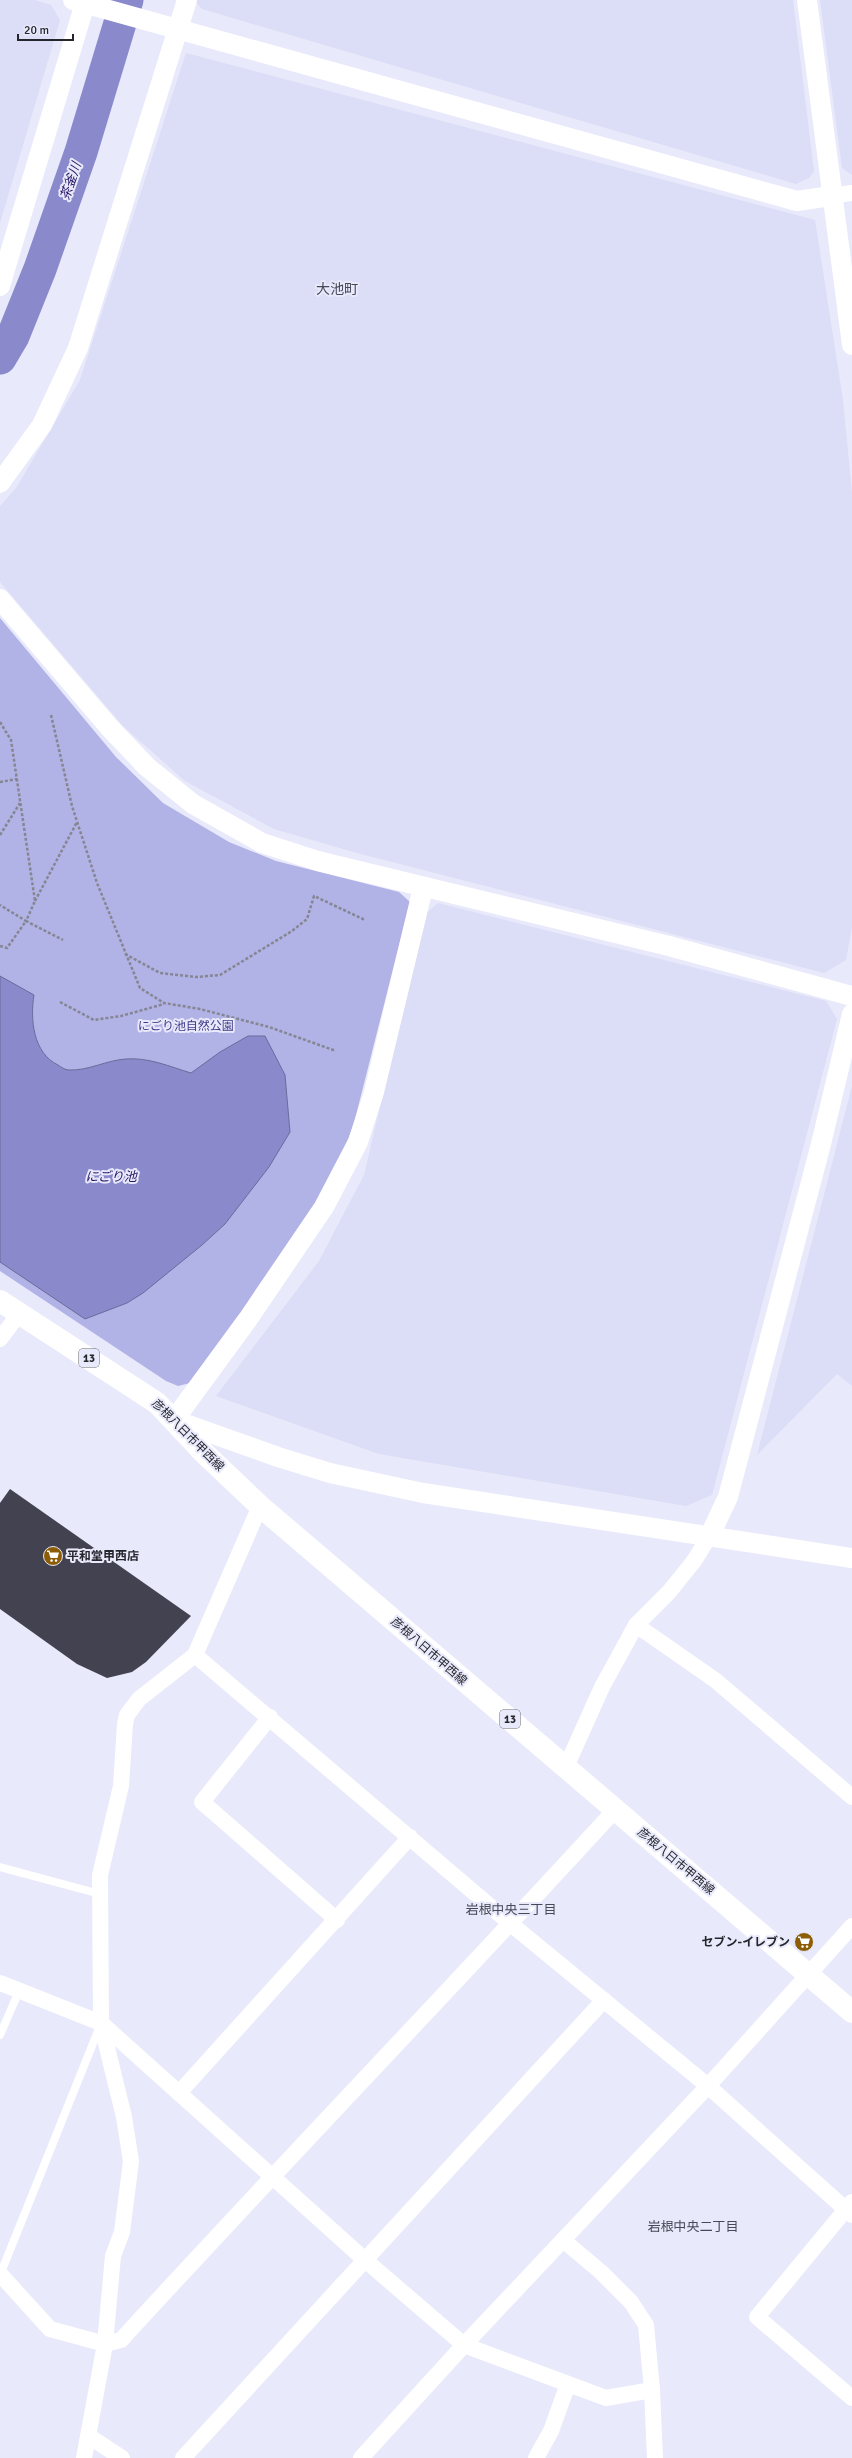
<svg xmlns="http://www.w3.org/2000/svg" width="852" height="2458" viewBox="0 0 852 2458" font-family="Signika,'Noto Sans JP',sans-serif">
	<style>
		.built { fill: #dcddf6 }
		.green { fill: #b1b2e6 }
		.water { fill: #8989cb; stroke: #6b6b9b }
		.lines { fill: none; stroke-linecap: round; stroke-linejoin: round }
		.river { stroke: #8989cb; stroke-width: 33 }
		.building { fill: #424250 }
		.path { stroke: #858692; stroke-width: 2.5; stroke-dasharray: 3 2; stroke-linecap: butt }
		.service { stroke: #fff; stroke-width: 8 }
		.minor { stroke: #fff; stroke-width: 16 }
		.tertiary { stroke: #fff; stroke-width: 20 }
		.primary { stroke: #fff; stroke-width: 22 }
		.labels { text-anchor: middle; stroke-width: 4; stroke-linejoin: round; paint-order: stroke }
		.shield { fill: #e8e9fb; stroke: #60606a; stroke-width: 1 }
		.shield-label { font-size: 11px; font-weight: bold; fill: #25262c }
		.park-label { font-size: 12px; fill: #413989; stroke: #e8e9fb }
		.street-label { font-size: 12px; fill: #25262c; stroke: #e8e9fb }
		.poi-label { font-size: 12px; font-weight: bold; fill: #25262c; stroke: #e8e9fb; text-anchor: start }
		.water-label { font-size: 13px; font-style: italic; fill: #261664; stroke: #e8e9fb }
		.neighbourhood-label { font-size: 13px; fill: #484957; stroke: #e8e9fb }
		.quarter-label { font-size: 14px; fill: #484957; stroke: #e8e9fb }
	</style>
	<rect width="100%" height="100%" fill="#e8e9fb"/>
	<!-- built -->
	<g class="built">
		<polygon points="0,0 35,0 51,5 60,20 0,223"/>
		<polygon points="194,0 793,0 814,171 809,178 796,184 202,9"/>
		<polygon points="820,0 852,0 852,175 842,168"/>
		<polygon points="186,53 815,220 843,400 852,493 852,927 846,960 824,973 357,853 274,829 185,781 123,726 0,582 0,506 16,488 80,380"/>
		<polygon points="438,903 826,1001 837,1019 712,1495 686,1506 379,1454 216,1396 319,1261 364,1175 425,914"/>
		<polygon points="852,1086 852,1386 837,1374 757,1455"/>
	</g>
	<!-- green -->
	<polygon class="green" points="0,618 116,757 163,803 229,842 276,861 399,892 410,902 354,1123 341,1159 324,1190 219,1347 190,1383 178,1386 166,1381 0,1271"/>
	<!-- water -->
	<path class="water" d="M 0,976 L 34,995 C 30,1019 33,1053 58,1065 C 61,1067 65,1070 69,1070 C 88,1071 107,1060 126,1059 C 148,1057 171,1067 191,1073 L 220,1052 L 248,1036 L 265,1036 L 285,1075 L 290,1132 L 269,1167 L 225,1224 L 202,1245 L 143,1293 L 127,1303 L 85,1319 L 0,1262 Z"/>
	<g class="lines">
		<!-- river -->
		<polyline class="river" points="0,358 13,336 40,269 81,152 127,0"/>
	</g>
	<!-- building -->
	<polygon class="building" points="10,1489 191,1616 146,1662 132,1672 107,1678 77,1664 0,1609 0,1503"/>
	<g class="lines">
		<!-- path -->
		<g class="path">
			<polyline points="51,715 72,806 97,883 140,988 164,1003 200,1009 269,1027 336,1051"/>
			<polyline points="0,722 11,740 35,901 26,921 0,905"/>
			<polyline points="0,782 17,779"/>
			<polyline points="0,835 20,803"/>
			<polyline points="35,901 77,822"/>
			<polyline points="0,946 7,948 26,921 63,940"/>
			<polyline points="125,954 160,973 196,977 220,975 292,931 307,919 314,896 365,920"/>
			<polyline points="60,1002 94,1020 121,1016 164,1004"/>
		</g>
		<!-- service -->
		<g class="service">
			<polyline points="0,1867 100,1894"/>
			<polyline points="0,2035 19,1991"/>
			<polyline points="0,2275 100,2026"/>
		</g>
		<!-- minor -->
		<g class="minor">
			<polyline points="831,196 852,193"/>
			<polyline points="0,1339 19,1314"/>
			<polyline points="636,1625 715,1680 852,1797"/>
			<polyline points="195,1655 511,1924 708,2086 852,2215"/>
			<polyline points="270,1717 202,1802 337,1920"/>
			<polyline points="566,1767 602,1687 636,1625 669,1592 694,1561 710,1535"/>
			<polyline points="0,1983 101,2023 365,2260 464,2345 606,2398 652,2390"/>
			<polyline points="179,2093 410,1837"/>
			<polyline points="852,2202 757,2317 852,2398"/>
			<polyline points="563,2240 601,2272 631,2302 646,2325 652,2390 655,2458"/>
			<path d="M 0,2274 L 50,2329 L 105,2344 L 121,2340 C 284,2162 452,1988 615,1810"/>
			<polyline points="90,2437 122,2458"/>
			<polyline points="84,2458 105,2344 113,2256 122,2232 131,2161 124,2117 101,2023 100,1875 121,1786 125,1724 127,1715 139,1699 195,1655 260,1506"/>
			<polyline points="183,2458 604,2000"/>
			<polyline points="361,2458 464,2345 708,2086 852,1926"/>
			<polyline points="536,2458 551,2431 568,2384"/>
		</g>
		<!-- tertiary -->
		<g class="tertiary">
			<polyline points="73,0 797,201 831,196"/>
			<polyline points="807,0 852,345"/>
			<polyline points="0,286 86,0"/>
			<polyline points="0,483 42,425 78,348 187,0"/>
			<polyline points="0,599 110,728 147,767 193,804 262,843 318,861 669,946 852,996"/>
			<polyline points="423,888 374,1092 358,1142 324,1207 248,1319 174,1420 278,1457 330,1473 423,1493 852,1558"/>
			<polyline points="710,1535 728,1497 821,1144 852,1014"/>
		</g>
		<!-- primary -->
		<polyline class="primary" points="0,1301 157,1403 203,1452 260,1506 852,2012"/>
	</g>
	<!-- icons -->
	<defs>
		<g id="supermarket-disc" transform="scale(1)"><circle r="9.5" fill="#8c5d04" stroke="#e8e9fb"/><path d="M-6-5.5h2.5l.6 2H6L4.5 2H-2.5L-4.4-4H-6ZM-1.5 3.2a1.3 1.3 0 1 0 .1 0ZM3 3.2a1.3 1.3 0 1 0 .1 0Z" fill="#fff"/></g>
	</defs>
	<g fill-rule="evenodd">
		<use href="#supermarket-disc" x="53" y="1556"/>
		<use href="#supermarket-disc" x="804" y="1942"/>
	</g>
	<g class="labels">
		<!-- shield labels -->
		<g class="shield">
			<rect x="79" y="1349" width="20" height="18" rx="3"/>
			<rect x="500" y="1710" width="20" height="18" rx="3"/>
		</g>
		<g class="shield-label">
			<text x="89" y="1362">13</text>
			<text x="510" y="1723">13</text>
		</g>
		<!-- park labels -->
		<g class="park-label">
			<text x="186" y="1030">にごり池自然公園</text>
		</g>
		<!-- street labels -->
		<g class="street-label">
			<text transform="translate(188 1435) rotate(45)" y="4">彦根八日市甲西線</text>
			<text transform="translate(429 1651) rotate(41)" y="4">彦根八日市甲西線</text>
			<text transform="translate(676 1861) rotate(40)" y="4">彦根八日市甲西線</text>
		</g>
		<!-- poi labels -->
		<g class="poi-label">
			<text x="67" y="1560">平和堂甲西店</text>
			<text x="790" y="1946" text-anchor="end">セブン-イレブン</text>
		</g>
		<!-- water labels -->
		<g class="water-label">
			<text transform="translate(70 181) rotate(-71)" y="5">茶釜川</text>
			<text x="111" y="1181">にごり池</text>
		</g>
		<!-- neighbourhood labels -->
		<g class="neighbourhood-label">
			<text x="511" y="1914">岩根中央三丁目</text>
			<text x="693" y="2231">岩根中央二丁目</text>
		</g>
		<!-- quarter labels -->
		<g class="quarter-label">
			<text x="337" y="294">大池町</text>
		</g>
	</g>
	<!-- scale -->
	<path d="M18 34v6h55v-6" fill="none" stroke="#25262c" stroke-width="2"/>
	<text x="24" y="34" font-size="12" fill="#25262c" stroke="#e8e9fb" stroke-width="3" paint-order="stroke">20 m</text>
</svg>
